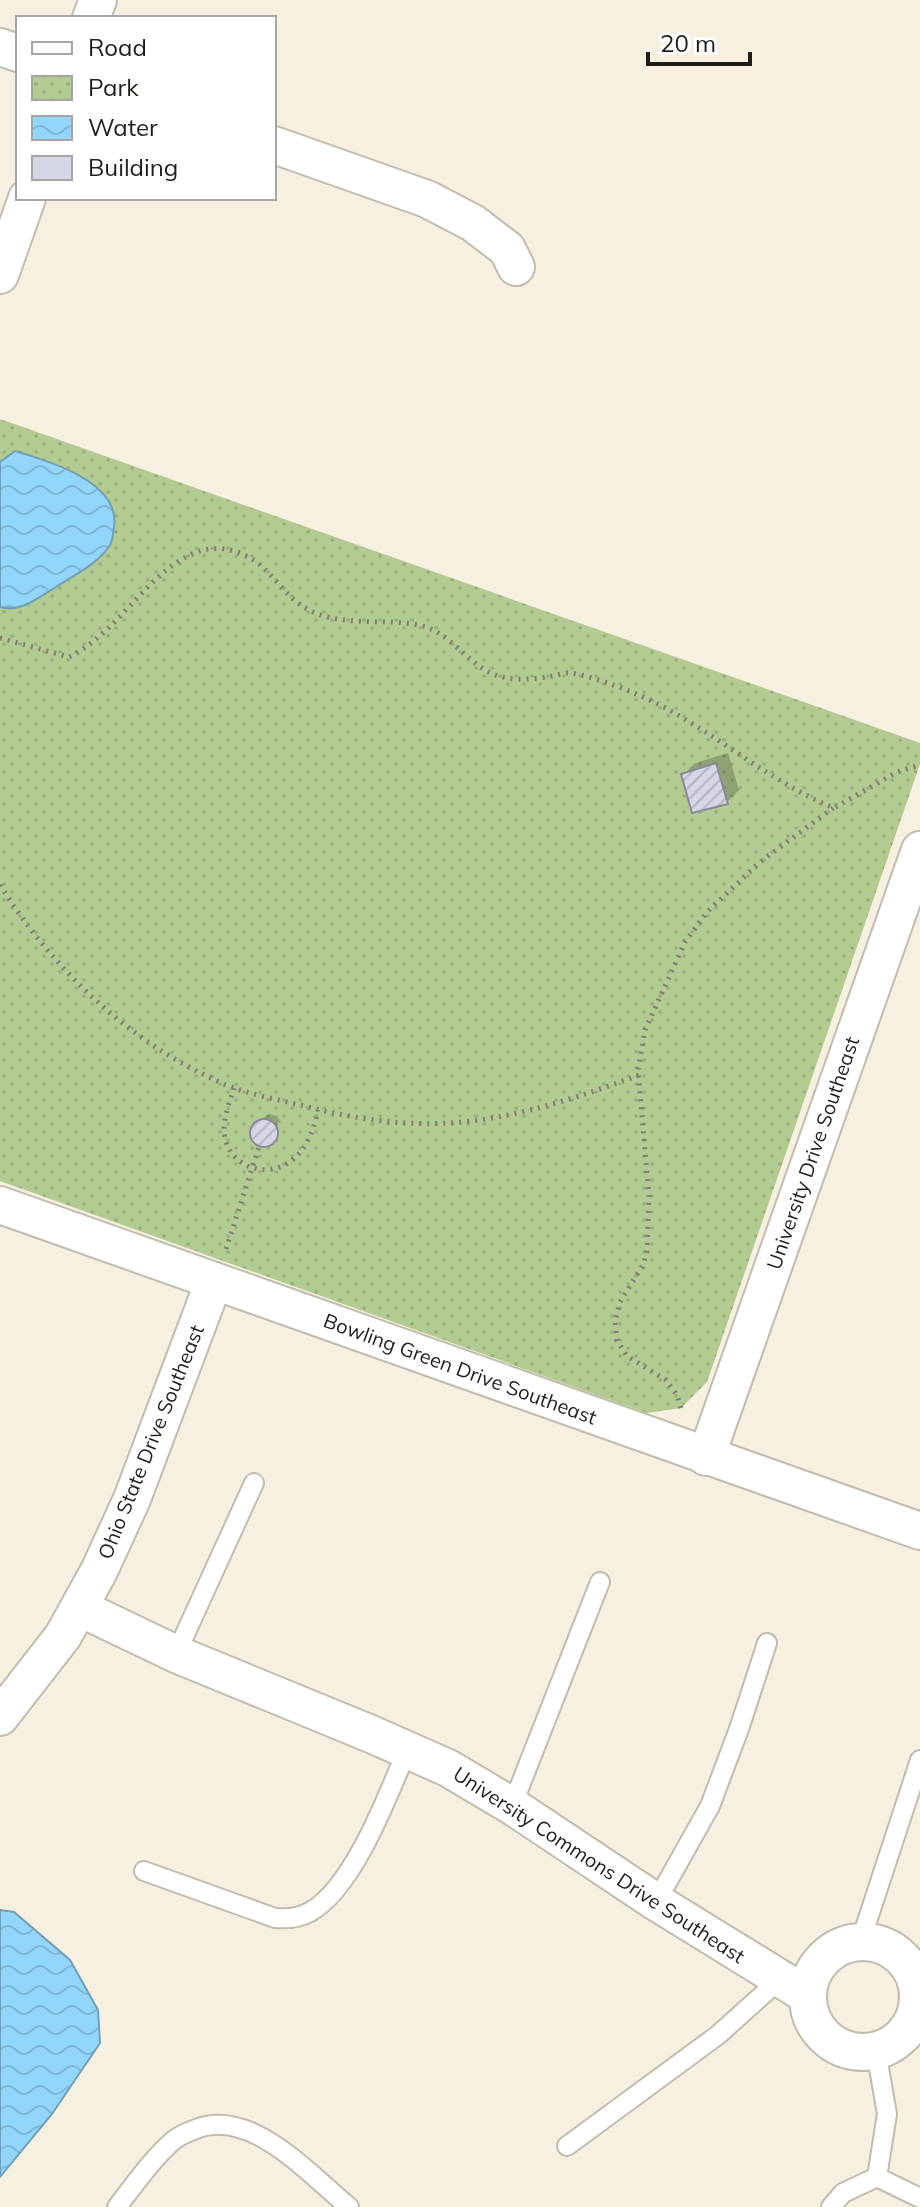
<svg xmlns="http://www.w3.org/2000/svg" width="920" height="2207" viewBox="0 0 920 2207" font-family="Mulish,sans-serif">
	<style>
		.park { fill: url(#park-dots) }
		.water { fill: url(#water-waves); stroke: #709fb7; stroke-width: 2 }
		.shadow { fill: #0003 }
		.building { fill: url(#building-hatch); stroke: #898a99; stroke-width: 2 }
		.lines { fill: none; stroke-linecap: round; stroke-linejoin: round }
		.service-casing { stroke: #c1bcad; stroke-width: 22 }
		.minor-casing { stroke: #c1bcad; stroke-width: 40 }
		.path { stroke: #817d73; stroke-width: 5; stroke-dasharray: 2 6; stroke-linecap: butt }
		.service { stroke: #fff; stroke-width: 18 }
		.minor { stroke: #fff; stroke-width: 36 }
		.labels { text-anchor: middle; stroke-width: 7; stroke-linejoin: round; paint-order: stroke }
		.street-label { font-size: 20px; fill: #201e19; stroke: #fff }
	</style>
	<defs>
		<pattern id="park-dots" width="8" height="8" patternUnits="userSpaceOnUse" patternTransform="scale(2)"><rect width="8" height="8" fill="#b2cb90"/><path d="M2 2h.1M6 6h.1" fill="none" stroke="#99ae7c" stroke-width="1.8" stroke-linecap="round"/></pattern>
		<pattern id="water-waves" width="16" height="10" patternUnits="userSpaceOnUse" patternTransform="scale(2)"><rect width="16" height="10" fill="#92d6fb"/><path d="M0 5q4-4 8 0t8 0" fill="none" stroke="#7eb7d7"/></pattern>
		<pattern id="building-hatch" width="6" height="6" patternUnits="userSpaceOnUse" patternTransform="scale(2)"><rect width="6" height="6" fill="#d5d6e6"/><path d="M-1 1l2-2M0 6l6-6M5 7l2-2" fill="none" stroke="#b7b7c5"/></pattern>
	</defs>
	<rect width="100%" height="100%" fill="#f6f0e1"/>
	<!-- park -->
	<polygon class="park" points="0,419 920,743 920,764 707,1382 681,1408 647,1413 0,1181"/>
	<!-- water -->
	<g class="water">
		<path d="M 15,451 C 49,461 121,482 114,527 C 113,533 113,540 110,545 C 98,564 74,575 56,587 C 39,597 21,613 0,607 L 0,462 Z"/>
		<polygon points="0,1910 14,1912 70,1960 98,2010 100,2043 52,2114 0,2177"/>
	</g>
	<!-- shadow -->
	<g class="shadow">
		<polygon points="728,753 739,790 727,802 683,775 695,763"/>
		<polygon points="269,1114 277,1116 281,1123 278,1122 274,1140 268,1145 256,1142 252,1132 255,1124"/>
	</g>
	<!-- building -->
	<g class="building">
		<polygon points="716,763 728,804 692,813 681,774"/>
		<circle cx="264" cy="1133" r="14"/>
	</g>
	<g class="lines">
		<!-- service casing -->
		<g class="service-casing">
			<g id="service">
				<polyline points="176,1654 254,1483"/>
				<polyline points="512,1806 600,1582"/>
				<path d="M 144,1871 L 275,1918 C 287,1919 299,1918 310,1912 C 354,1887 388,1795 407,1750"/>
				<polyline points="656,1902 710,1806 739,1729 767,1643"/>
				<polyline points="861,1940 920,1760"/>
				<polyline points="917,1984 920,1983"/>
				<polyline points="876,2051 887,2114 877,2177 920,2198"/>
				<polyline points="567,2146 718,2035 779,1980"/>
				<path d="M 117,2207 C 135,2184 152,2159 174,2140 C 180,2135 188,2132 196,2129 C 251,2107 310,2175 349,2207"/>
				<polyline points="831,2207 843,2193 877,2177"/>
			</g>
		</g>
		<!-- minor casing -->
		<g class="minor-casing">
			<g id="minor">
				<polyline points="91,18 98,0"/>
				<polyline points="0,47 18,53"/>
				<polyline points="274,145 427,199 473,223 507,249 516,267"/>
				<polyline points="0,275 27,198"/>
				<polyline points="0,1205 920,1531"/>
				<polyline points="706,1457 920,850"/>
				<polyline points="80,1608 176,1654 371,1734 448,1768 512,1806 656,1902 807,1995"/>
				<polyline points="0,1717 63,1636 99,1571 132,1499 214,1281"/>
				<circle cx="863" cy="1997" r="55"/>
			</g>
		</g>
		<!-- path -->
		<g class="path">
			<path d="M 0,638 L 69,657 C 119,633 150,567 200,551 C 209,548 221,548 230,550 C 273,561 277,595 311,611 C 344,627 383,618 418,625 C 450,631 465,662 493,674 C 511,682 535,679 553,676 C 559,675 565,672 571,673 C 589,676 612,684 629,691 C 703,720 760,778 834,808 L 897,772 L 920,765"/>
			<path d="M 0,885 C 53,970 131,1044 224,1084 C 248,1094 275,1099 300,1105 C 350,1118 399,1126 450,1123 C 514,1119 580,1097 639,1075"/>
			<path d="M 234,1088 C 230,1101 224,1116 224,1130 C 225,1163 261,1180 288,1163 C 306,1152 314,1129 318,1110"/>
			<polyline points="226,1249 259,1147"/>
			<polyline points="681,1408 677,1395 666,1380 627,1356 617,1341 615,1321 620,1302 643,1265 647,1251 649,1196 638,1070 645,1030 685,942 707,912 760,862 833,808"/>
		</g>
		<!-- service -->
		<use href="#service" class="service"/>
		<!-- minor -->
		<use href="#minor" class="minor"/>
	</g>
	<g class="labels">
		<!-- street labels -->
		<g class="street-label">
			<text transform="translate(813 1153) rotate(-71)" y="7">University Drive Southeast</text>
			<text transform="translate(460 1369) rotate(20)" y="7">Bowling Green Drive Southeast</text>
			<text transform="translate(151 1442) rotate(-68)" y="7">Ohio State Drive Southeast</text>
			<text transform="translate(599 1865) rotate(33)" y="7">University Commons Drive Southeast</text>
		</g>
	</g>
	<!-- legend -->
	<rect x="16" y="16" width="260" height="184" fill="#ffffff" stroke="#a6a5a3" stroke-width="2"/>
	<rect x="32" y="42" width="40" height="12" fill="#ffffff" stroke="#a6a5a3" stroke-width="2"/>
	<text x="88" y="56" font-size="24" fill="#201e19">Road</text>
	<rect x="32" y="76" width="40" height="24" fill="url(#park-dots)" stroke="#a6a5a3" stroke-width="2"/>
	<text x="88" y="96" font-size="24" fill="#201e19">Park</text>
	<rect x="32" y="116" width="40" height="24" fill="url(#water-waves)" stroke="#a6a5a3" stroke-width="2"/>
	<text x="88" y="136" font-size="24" fill="#201e19">Water</text>
	<rect x="32" y="156" width="40" height="24" fill="#d5d6e6" stroke="#a6a5a3" stroke-width="2"/>
	<text x="88" y="176" font-size="24" fill="#201e19">Building</text>
	<!-- scale -->
	<path d="M648 52v12h102v-12" fill="none" stroke="#201e19" stroke-width="4"/>
	<text x="660" y="52" font-size="24" fill="#201e19" stroke="#ffffff" stroke-width="6" paint-order="stroke">20 m</text>
</svg>
